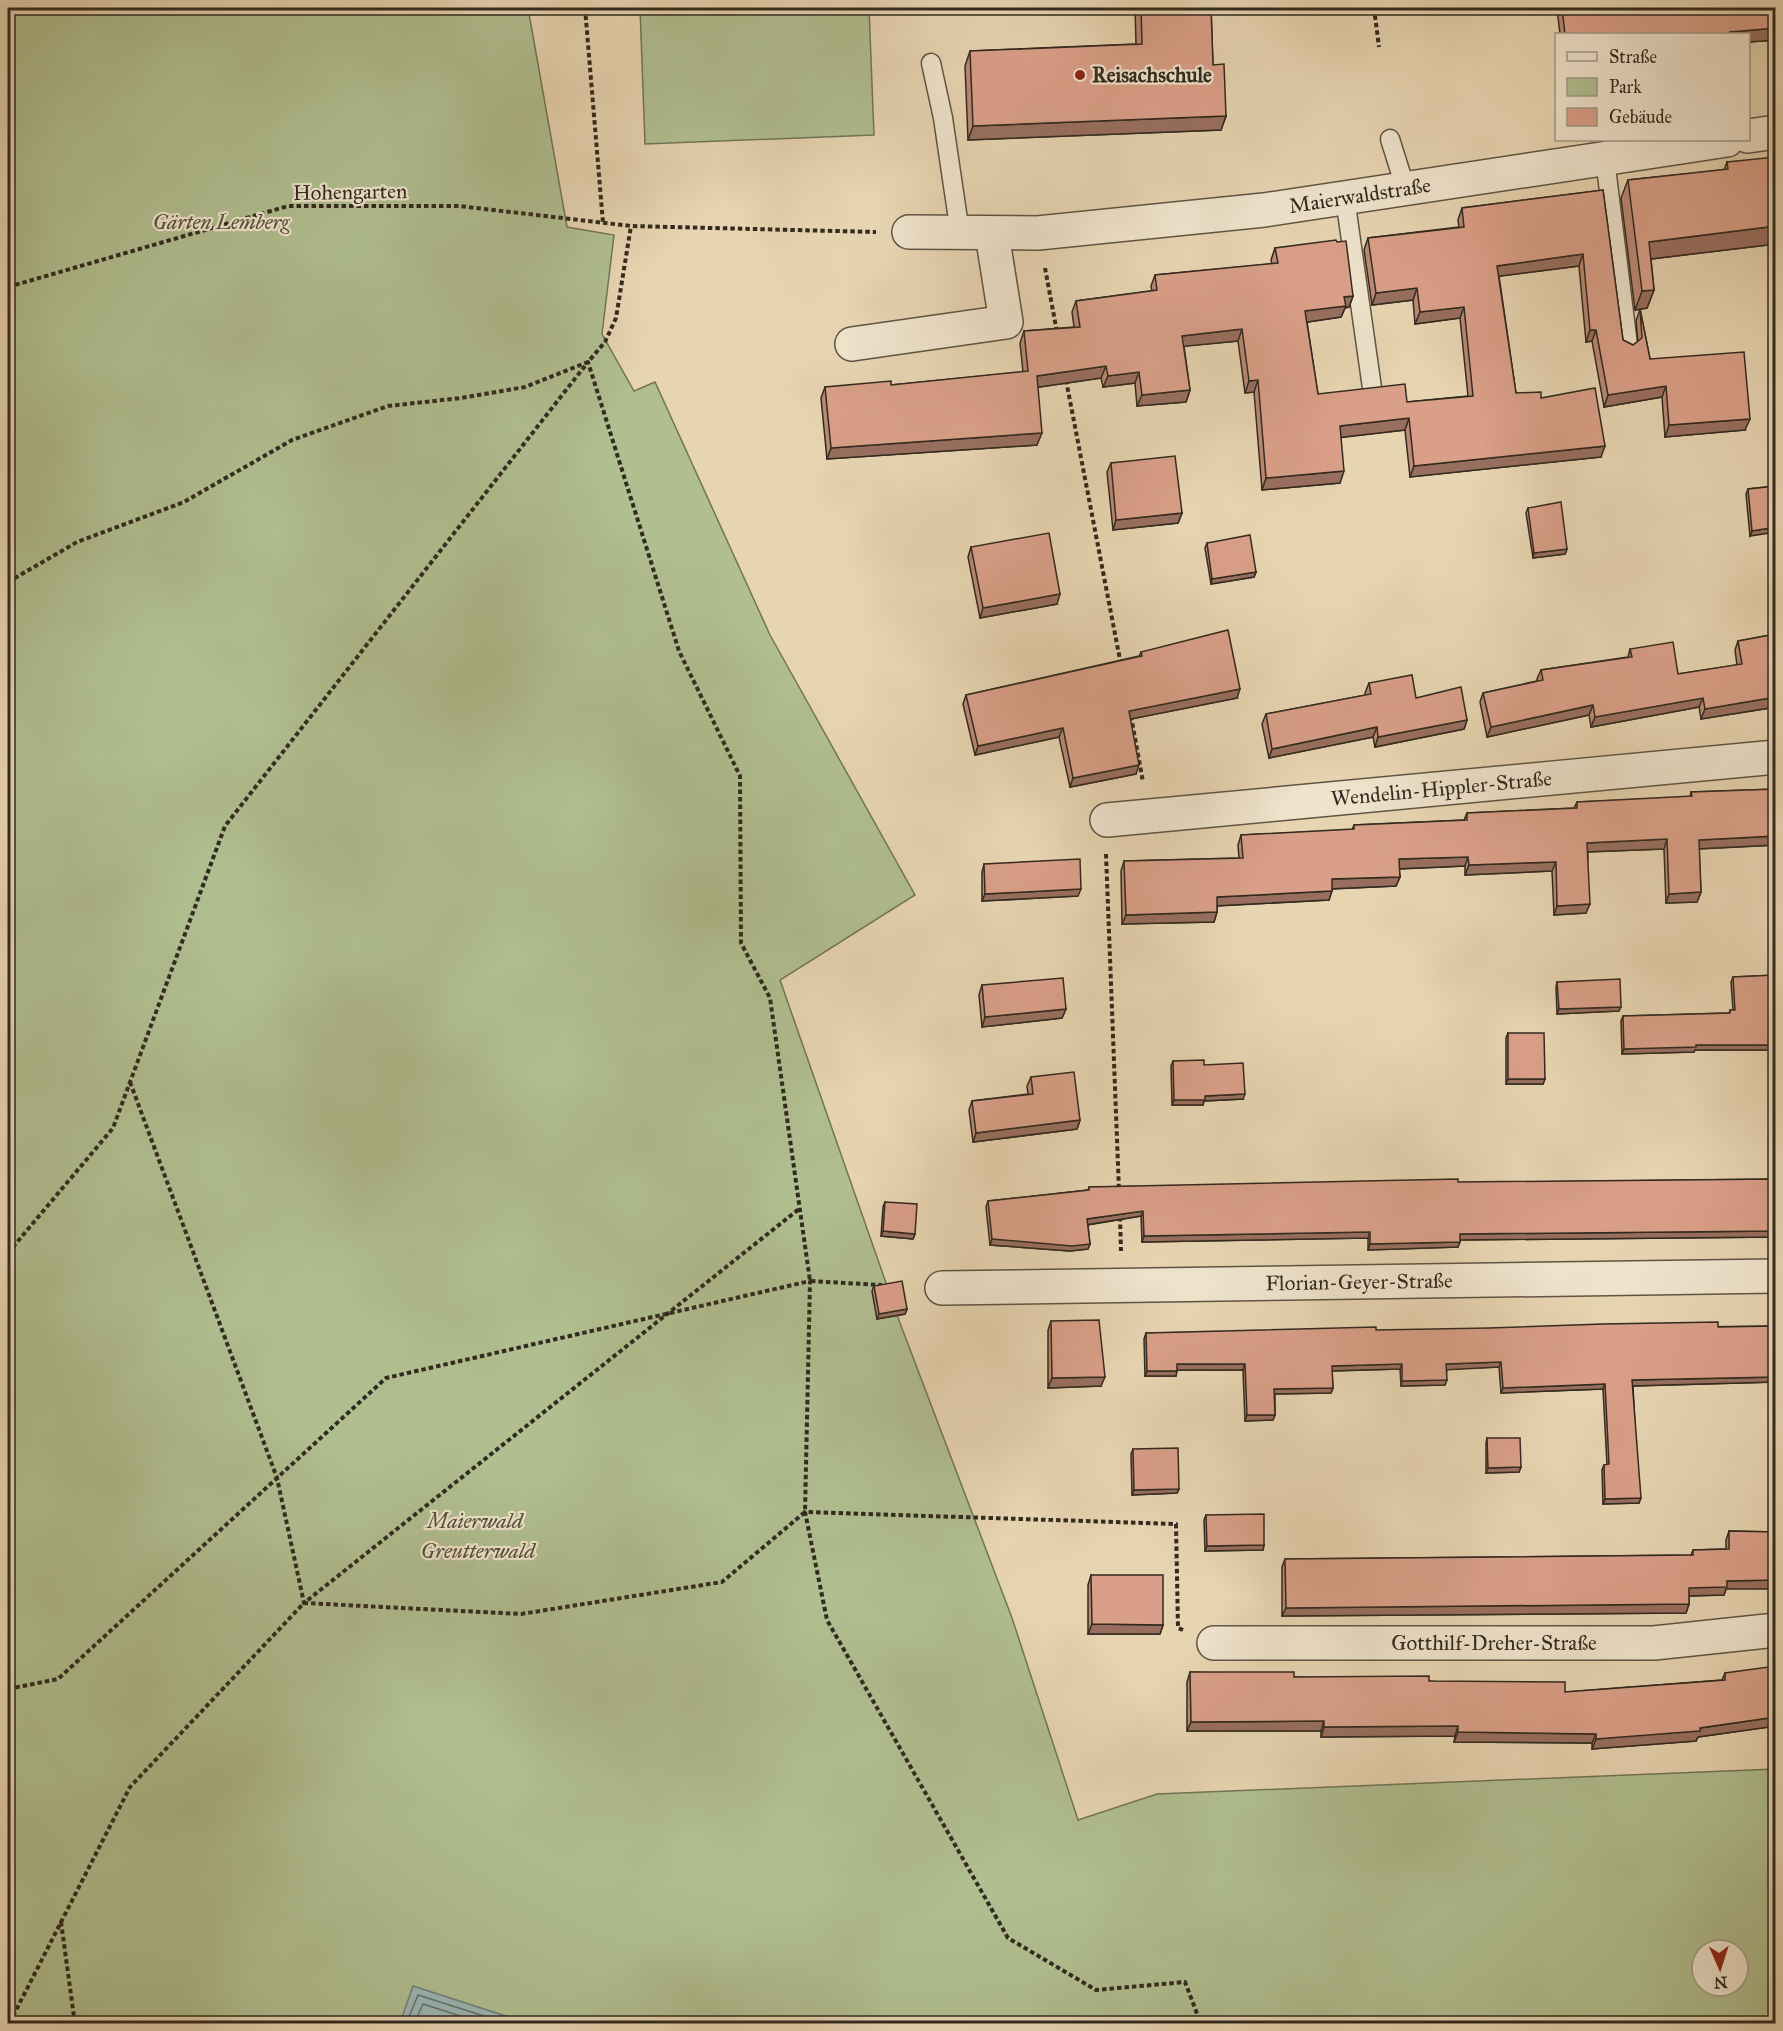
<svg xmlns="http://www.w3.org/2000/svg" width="1783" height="2031" viewBox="0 0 1783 2031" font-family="'IM FELL Great Primer',serif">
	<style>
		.green { fill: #b0be90; stroke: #717458; stroke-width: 1.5; fill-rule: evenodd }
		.water { fill: #9ab6b6; stroke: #707e7a; stroke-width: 1.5 }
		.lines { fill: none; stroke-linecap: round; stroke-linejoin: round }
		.shore { stroke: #66706a; stroke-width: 1.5 }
		.lane-casing { stroke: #5f5444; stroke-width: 21 }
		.street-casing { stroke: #5f5444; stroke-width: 36 }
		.path { stroke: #322a1f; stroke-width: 4; stroke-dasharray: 4.5 3; stroke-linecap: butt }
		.lane { stroke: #efe3cc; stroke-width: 18 }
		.street { stroke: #efe3cc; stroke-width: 33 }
		.wall { fill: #bb8975; stroke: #322a1f; stroke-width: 1.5 }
		.shaded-wall { fill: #986f5f; stroke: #322a1f; stroke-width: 1.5 }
		.building { fill: #d99f88; stroke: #322a1f; stroke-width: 1.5 }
		.poi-dot { fill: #8f2418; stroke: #efe3cc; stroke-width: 2 }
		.labels { text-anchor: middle; stroke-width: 4.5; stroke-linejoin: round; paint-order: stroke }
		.poi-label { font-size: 21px; font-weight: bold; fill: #322a1f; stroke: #efe3cc; text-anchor: start }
		.street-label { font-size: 21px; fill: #322a1f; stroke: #efe3cc }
		.park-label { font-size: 21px; font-style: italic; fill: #524f3b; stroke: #efe3cc }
	</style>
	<rect width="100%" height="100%" fill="#e7d4b1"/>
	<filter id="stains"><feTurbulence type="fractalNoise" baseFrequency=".00333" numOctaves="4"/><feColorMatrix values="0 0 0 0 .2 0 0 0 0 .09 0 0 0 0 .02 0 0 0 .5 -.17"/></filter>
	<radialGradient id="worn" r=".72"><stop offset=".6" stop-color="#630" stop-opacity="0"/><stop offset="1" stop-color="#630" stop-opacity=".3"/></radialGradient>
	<!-- green -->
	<g class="green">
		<path d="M 8,8 L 528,8 L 567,227 L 614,235 L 602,334 L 634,391 L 655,382 L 770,635 L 915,895 L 780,980 L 900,1323 L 1012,1618 L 1078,1820 L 1157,1794 L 1775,1769 L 1775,2023 L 8,2024 ZM 1702,1950 L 1738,1950 L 1738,1986 L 1702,1986 Z"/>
		<polygon points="640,8 869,8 874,135 645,144"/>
	</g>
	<!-- water -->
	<polygon class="water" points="413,1986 512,2018 521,2023 400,2023"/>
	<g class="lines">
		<!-- shore -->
		<g class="shore">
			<polyline points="406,2024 418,1995 509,2024"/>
			<polyline points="414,2024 423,2004 485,2024"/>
		</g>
		<!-- lane casing -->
		<g class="lane-casing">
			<g id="lane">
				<polyline points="931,63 943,118 960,233"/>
				<polyline points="1390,139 1406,190"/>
				<polyline points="1605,159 1628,345"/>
				<polyline points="1345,198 1372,388"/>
			</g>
		</g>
		<!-- street casing -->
		<g class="street-casing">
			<g id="street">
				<polyline points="1748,136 1776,132"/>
				<path id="s1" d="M 909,232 L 1038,233 L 1264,210 L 1727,140"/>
				<polyline points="852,344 1006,322 992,234"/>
				<path id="s2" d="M 1107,820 L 1776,757"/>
				<path id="s3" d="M 942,1288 L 1776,1276"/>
				<path id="s4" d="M 1214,1643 L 1654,1643 L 1776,1630"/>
			</g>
		</g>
		<!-- path -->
		<g class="path">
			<polyline points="585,8 603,223"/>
			<polyline points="1374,8 1379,47"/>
			<polyline points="1045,268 1057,332"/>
			<polyline points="8,287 288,206 459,206 631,226 876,232"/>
			<polyline points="1066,380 1121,665"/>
			<polyline points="8,582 77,542 184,502 292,440 388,406 461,398 525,387 588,362 605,342 616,318 631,226"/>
			<polyline points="1131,716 1143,782"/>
			<polyline points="1106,854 1119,1191"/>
			<polyline points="130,1082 277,1478 304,1603 799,1209"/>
			<polyline points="1120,1217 1121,1251"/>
			<polyline points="8,1253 113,1128 225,826 588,362 679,651 740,776 741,943 770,998 810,1281 882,1285"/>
			<polyline points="1183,1630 1178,1628 1176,1524 805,1512 827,1620 1008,1938 1096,1990 1185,1982 1201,2024"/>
			<polyline points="8,1689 58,1679 386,1378 810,1281 805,1512 722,1582 521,1614 304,1603 130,1787 9,2024"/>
			<polyline points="61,1922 75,2024"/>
		</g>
		<!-- lane -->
		<use href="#lane" class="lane"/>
		<!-- street -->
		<use href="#street" class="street"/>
	</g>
	<!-- wall -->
	<g class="wall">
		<polygon points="1135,8 1211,8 1213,65 1226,116 1221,130 968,140 965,66 970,51 1136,44"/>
		<polygon points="1558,8 1776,8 1776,40 1749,42 1749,34 1560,34 1557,9"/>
		<polygon points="1727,162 1776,244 1651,259 1654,290 1647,308 1635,310 1621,198 1628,180 1724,170"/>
		<polygon points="1603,190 1623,340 1633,345 1638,342 1636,321 1640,309 1650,359 1745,430 1665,437 1662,397 1604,407 1592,341 1586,342 1579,266 1499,276 1516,393 1541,398 1601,457 1410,477 1405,430 1341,437 1340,483 1262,490 1254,392 1245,393 1238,341 1184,346 1190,390 1186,402 1137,406 1135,383 1103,387 1101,378 1038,387 1037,445 827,459 821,398 825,387 891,385 1023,372 1020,343 1024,331 1074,327 1072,312 1076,301 1152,291 1151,286 1155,275 1272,264 1271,260 1275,248 1353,296 1349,307 1345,308 1341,317 1307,322 1318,394 1407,402 1468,396 1460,318 1415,324 1413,300 1372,305 1364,250 1368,238 1459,227 1458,220 1462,208"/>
		<polygon points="1111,463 1182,513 1178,523 1113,530 1107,472"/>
		<polygon points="1776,486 1750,536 1746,494 1748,489"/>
		<polygon points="1528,508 1567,549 1565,554 1533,558 1526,513"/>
		<polygon points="1207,543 1256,572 1254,577 1211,584 1205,548"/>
		<polygon points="971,547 1057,604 980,618 968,557"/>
		<polygon points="1776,634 1776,707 1701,719 1699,707 1591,727 1589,715 1487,737 1480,702 1483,693 1537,681 1537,679 1541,670 1628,657 1630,649 1678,674 1737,665 1735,650 1738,641"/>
		<polygon points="1141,652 1237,698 1130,719 1136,774 1070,787 1059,737 975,755 963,704 966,695 1139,656"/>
		<polygon points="1369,683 1416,698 1467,720 1464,729 1375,747 1373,737 1269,758 1262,724 1266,714 1366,695 1365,693"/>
		<polygon points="1776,789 1776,845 1699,849 1701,892 1697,902 1666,903 1664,849 1588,852 1586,913 1554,915 1552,871 1465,875 1465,866 1399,869 1400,877 1396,886 1332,889 1329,900 1217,906 1217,912 1214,922 1122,924 1121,871 1124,861 1239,858 1238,845 1241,835 1352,830 1354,825 1464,820 1467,813 1574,808 1577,802 1690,797 1691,792"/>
		<polygon points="984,864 1078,896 982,901 982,872"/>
		<polygon points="1776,975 1776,1007 1774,1007 1772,1050 1695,1050 1694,1052 1622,1054 1621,1021 1623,1016 1729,1013 1730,1010 1733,1010 1731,982 1733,977"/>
		<polygon points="1557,982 1619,1011 1557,1014 1556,987"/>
		<polygon points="982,985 1066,1009 1062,1018 982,1027 979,995"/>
		<polygon points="1508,1033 1545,1079 1543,1084 1506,1084 1506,1038"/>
		<polygon points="1173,1061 1204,1065 1243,1099 1204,1101 1203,1105 1172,1105 1171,1066"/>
		<polygon points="1031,1077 1080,1120 1077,1129 973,1142 969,1110 972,1101 1028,1094 1027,1086"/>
		<polygon points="1776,1179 1776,1237 1460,1240 1458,1247 1368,1250 1368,1238 1142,1242 1141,1216 1088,1225 1090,1244 1088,1249 1070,1251 990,1245 986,1207 988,1201 1088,1190 1089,1187"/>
		<polygon points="885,1202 915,1234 913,1239 881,1236 883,1207"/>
		<polygon points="874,1286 907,1309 905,1314 877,1319 872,1291"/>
		<polygon points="1051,1321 1101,1386 1048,1388 1048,1330"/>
		<polygon points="1776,1326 1776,1382 1633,1386 1639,1503 1603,1504 1602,1470 1604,1465 1607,1465 1603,1389 1501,1393 1499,1367 1447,1369 1445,1385 1401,1386 1400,1369 1332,1371 1333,1388 1331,1393 1275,1394 1275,1415 1273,1420 1245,1421 1243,1370 1177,1370 1176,1376 1145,1376 1144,1339 1146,1333"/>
		<polygon points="1487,1438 1521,1467 1519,1472 1486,1473 1486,1443"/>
		<polygon points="1133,1449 1179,1489 1177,1493 1132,1495 1131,1454"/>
		<polygon points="1206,1515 1264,1545 1263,1550 1205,1551 1204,1520"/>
		<polygon points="1729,1531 1776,1532 1726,1589 1724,1595 1689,1596 1689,1604 1686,1613 1282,1616 1282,1567 1285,1559 1691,1555 1693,1550 1726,1549 1726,1540"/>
		<polygon points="1091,1575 1163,1625 1160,1634 1088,1634 1088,1585"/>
		<polygon points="1190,1672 1294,1677 1429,1681 1565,1692 1722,1680 1725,1673 1776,1726 1698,1737 1696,1741 1592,1749 1592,1743 1454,1742 1455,1736 1321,1737 1321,1731 1187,1731 1187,1682"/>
	</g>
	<!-- shaded-wall -->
	<g class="shaded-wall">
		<polygon points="1776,28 1776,40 1749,42 1749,34 1729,34 1730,32"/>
		<polygon points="1226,116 1221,130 968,140 973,126"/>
		<polygon points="1776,226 1776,244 1642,260 1649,242"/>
		<polygon points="1583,254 1579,266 1493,277 1497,266"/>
		<polygon points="1417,288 1413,300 1372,305 1376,293"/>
		<polygon points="1654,290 1647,308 1635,310 1642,291"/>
		<polygon points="1353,296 1349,307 1345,308 1341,317 1301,323 1305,311 1344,297"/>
		<polygon points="1464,307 1460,318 1415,324 1420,312"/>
		<polygon points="1242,329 1238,341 1178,347 1182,336"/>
		<polygon points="1590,330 1596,330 1592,341 1586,342"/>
		<polygon points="1106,366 1101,378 1033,388 1037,376"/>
		<polygon points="1139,372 1135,383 1103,387 1108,376"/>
		<polygon points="1258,380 1254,392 1245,393 1249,381"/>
		<polygon points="1666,386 1662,397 1604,407 1608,395"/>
		<polygon points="1190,390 1186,402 1137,406 1142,395"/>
		<polygon points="1409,418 1405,430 1336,438 1340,426"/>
		<polygon points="1750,419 1745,430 1665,437 1669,425"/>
		<polygon points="1042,433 1037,445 827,459 831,448"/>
		<polygon points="1605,446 1601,457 1410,477 1414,466"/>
		<polygon points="1344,471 1340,483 1262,490 1266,478"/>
		<polygon points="1182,513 1178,523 1113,530 1116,520"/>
		<polygon points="1776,527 1776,532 1750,536 1752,531"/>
		<polygon points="1567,549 1565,554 1533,558 1534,553"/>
		<polygon points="1256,572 1254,577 1211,584 1212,579"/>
		<polygon points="1060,594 1057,604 980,618 983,608"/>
		<polygon points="1240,689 1237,698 1126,720 1129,711"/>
		<polygon points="1776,697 1776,707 1701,719 1705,709"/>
		<polygon points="1703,698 1699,707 1591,727 1595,717"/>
		<polygon points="1593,705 1589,715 1487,737 1491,727"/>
		<polygon points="1467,720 1464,729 1375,747 1378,737"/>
		<polygon points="1377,727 1373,737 1269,758 1272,749"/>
		<polygon points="1063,728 1059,737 975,755 978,746"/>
		<polygon points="1139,765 1136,774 1070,787 1073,778"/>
		<polygon points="1776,836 1776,845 1695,849 1699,840"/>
		<polygon points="1667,839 1664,849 1584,852 1587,843"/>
		<polygon points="1468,857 1465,866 1396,869 1399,859"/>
		<polygon points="1556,862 1552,871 1465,875 1469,865"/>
		<polygon points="1400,877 1396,886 1328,889 1332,879"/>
		<polygon points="1081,889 1078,896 982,901 985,894"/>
		<polygon points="1332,891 1329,900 1213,906 1217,897"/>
		<polygon points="1701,892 1697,902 1666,903 1669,894"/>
		<polygon points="1590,904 1586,913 1554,915 1557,906"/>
		<polygon points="1217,912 1214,922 1122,924 1126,915"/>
		<polygon points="1621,1007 1619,1011 1557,1014 1559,1009"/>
		<polygon points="1066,1009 1062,1018 982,1027 985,1017"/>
		<polygon points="1696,1045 1774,1045 1772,1050 1695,1050 1694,1052 1622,1054 1624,1049"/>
		<polygon points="1508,1079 1545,1079 1543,1084 1506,1084"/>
		<polygon points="1245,1094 1243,1099 1204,1101 1203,1105 1172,1105 1174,1100 1205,1096"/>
		<polygon points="1080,1120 1077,1129 973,1142 976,1133"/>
		<polygon points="1143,1211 1141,1216 1085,1225 1087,1219"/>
		<polygon points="883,1231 915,1234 913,1239 881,1236"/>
		<polygon points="1776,1231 1776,1237 1458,1240 1460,1234"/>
		<polygon points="1370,1232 1368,1238 1142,1242 1144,1236"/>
		<polygon points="992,1239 1090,1244 1088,1249 1070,1251 990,1245"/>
		<polygon points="1460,1242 1458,1247 1368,1250 1370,1244"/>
		<polygon points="907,1309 905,1314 877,1319 879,1314"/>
		<polygon points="1501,1362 1499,1367 1444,1370 1446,1364"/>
		<polygon points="1177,1364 1245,1364 1243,1370 1175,1370"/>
		<polygon points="1402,1364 1400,1369 1330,1371 1332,1366"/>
		<polygon points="1147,1371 1177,1371 1176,1376 1145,1376"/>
		<polygon points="1105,1377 1101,1386 1048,1388 1052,1378"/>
		<polygon points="1776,1377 1776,1382 1631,1386 1632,1380"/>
		<polygon points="1447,1380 1445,1385 1401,1386 1402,1381"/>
		<polygon points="1605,1384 1603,1389 1501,1393 1503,1388"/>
		<polygon points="1333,1388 1331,1393 1272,1394 1274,1389"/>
		<polygon points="1247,1415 1275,1415 1273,1420 1245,1421"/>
		<polygon points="1521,1467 1519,1472 1486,1473 1488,1468"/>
		<polygon points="1179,1489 1177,1493 1132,1495 1134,1490"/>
		<polygon points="1641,1498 1639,1503 1603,1504 1605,1499"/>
		<polygon points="1264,1545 1263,1550 1205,1551 1207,1546"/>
		<polygon points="1776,1580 1776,1589 1726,1589 1724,1595 1686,1596 1689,1588 1727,1581"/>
		<polygon points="1689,1604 1686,1613 1282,1616 1286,1608"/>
		<polygon points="1092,1624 1163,1625 1160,1634 1088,1634"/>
		<polygon points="1776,1717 1776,1726 1698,1737 1696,1741 1592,1749 1596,1739 1700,1728"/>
		<polygon points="1324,1721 1321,1731 1187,1731 1191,1722"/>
		<polygon points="1458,1726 1455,1736 1321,1737 1324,1727"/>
		<polygon points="1458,1732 1596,1734 1592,1743 1454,1742"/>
	</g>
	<!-- building -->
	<g class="building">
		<polygon points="1141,8 1211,8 1213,65 1224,64 1226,116 973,126 970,51 1142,44"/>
		<polygon points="1562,8 1776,8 1776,28 1730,32 1730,34 1565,34"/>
		<polygon points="1776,157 1776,226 1649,242 1654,290 1642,291 1628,180 1728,169 1727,162"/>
		<polygon points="1603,190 1623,340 1633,345 1642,338 1640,309 1650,359 1744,352 1750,419 1669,425 1666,386 1608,395 1596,330 1590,330 1583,254 1497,266 1516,393 1541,392 1541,398 1595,388 1605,446 1414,466 1409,418 1340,426 1344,471 1266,478 1258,380 1249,381 1242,329 1182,336 1190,390 1142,395 1139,372 1108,376 1106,366 1037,376 1042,433 831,448 825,387 891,381 891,385 1028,371 1024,331 1080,327 1076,301 1157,290 1155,275 1278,263 1275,248 1336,240 1337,242 1346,241 1353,296 1344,297 1346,306 1305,311 1318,394 1405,384 1407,402 1473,396 1464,307 1420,312 1417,288 1376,293 1368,238 1464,227 1462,208"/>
		<polygon points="1175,456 1182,513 1116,520 1111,463"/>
		<polygon points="1776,486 1776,527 1752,531 1748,489"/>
		<polygon points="1561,502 1567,549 1534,553 1528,508"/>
		<polygon points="1049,533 1060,594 983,608 971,547"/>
		<polygon points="1250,535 1256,572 1212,579 1207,543"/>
		<polygon points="1228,630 1240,689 1129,711 1139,765 1073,778 1063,728 978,746 966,695 1142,656 1141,652"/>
		<polygon points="1776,634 1776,697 1705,709 1703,698 1595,717 1593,705 1491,727 1483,693 1543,680 1541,670 1632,657 1630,649 1673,642 1678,674 1742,664 1738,641"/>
		<polygon points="1412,675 1416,698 1461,687 1467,720 1378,737 1377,727 1272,749 1266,714 1371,694 1369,683"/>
		<polygon points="1776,789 1776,836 1699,840 1701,892 1669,894 1667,839 1587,843 1590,904 1557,906 1556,862 1469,865 1468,857 1399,859 1400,877 1332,879 1332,891 1217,897 1217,912 1126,915 1124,861 1243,858 1241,835 1354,829 1354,825 1467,820 1467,813 1577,808 1577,802 1692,796 1691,792"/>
		<polygon points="1080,859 1081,889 985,894 984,864"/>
		<polygon points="1776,975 1774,1045 1696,1045 1696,1047 1624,1049 1623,1016 1730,1013 1730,1010 1735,1010 1733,977"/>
		<polygon points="1063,978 1066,1009 985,1017 982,985"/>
		<polygon points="1620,979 1621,1007 1559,1009 1557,982"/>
		<polygon points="1508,1033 1544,1033 1545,1079 1508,1079"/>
		<polygon points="1204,1060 1204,1065 1243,1063 1245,1094 1205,1096 1205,1100 1174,1100 1173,1061"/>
		<polygon points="1074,1072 1080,1120 976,1133 972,1101 1033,1094 1031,1077"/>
		<polygon points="1458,1179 1458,1182 1776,1179 1776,1231 1460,1234 1460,1242 1370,1244 1370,1232 1144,1236 1143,1211 1087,1219 1090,1244 1072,1246 992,1239 988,1201 1089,1190 1089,1187"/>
		<polygon points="885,1202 917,1204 915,1234 883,1231"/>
		<polygon points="902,1281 907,1309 879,1314 874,1286"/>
		<polygon points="1099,1320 1105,1377 1052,1378 1051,1321"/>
		<polygon points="1718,1322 1718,1327 1776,1326 1776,1377 1632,1380 1641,1498 1605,1499 1604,1465 1609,1464 1605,1384 1503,1388 1501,1362 1446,1364 1447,1380 1402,1381 1402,1364 1332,1366 1333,1388 1274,1389 1275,1415 1247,1415 1245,1364 1177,1364 1177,1371 1147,1371 1146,1333 1376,1327 1376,1330 1489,1328 1603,1324"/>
		<polygon points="1487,1438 1520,1438 1521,1467 1488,1468"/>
		<polygon points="1178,1448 1179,1489 1134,1490 1133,1449"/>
		<polygon points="1264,1514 1264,1545 1207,1546 1206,1515"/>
		<polygon points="1729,1531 1776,1532 1776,1580 1727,1581 1727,1587 1689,1588 1689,1604 1286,1608 1285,1559 1693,1555 1693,1550 1729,1549"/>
		<polygon points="1091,1575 1163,1575 1163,1625 1092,1624"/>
		<polygon points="1776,1666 1776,1717 1700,1728 1700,1731 1596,1739 1596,1734 1458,1732 1458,1726 1324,1727 1324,1721 1191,1722 1190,1672 1294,1672 1294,1677 1429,1676 1429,1681 1565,1682 1565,1692 1725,1680 1725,1673"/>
	</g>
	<!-- markers -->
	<circle class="poi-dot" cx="1080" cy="75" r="6"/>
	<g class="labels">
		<!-- poi labels -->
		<g class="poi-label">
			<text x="1092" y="82">Reisachschule</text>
		</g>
		<!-- street labels -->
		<g class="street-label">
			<text transform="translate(350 192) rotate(-1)" y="7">Hohengarten</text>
			<text dy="7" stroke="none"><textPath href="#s1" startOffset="453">Maierwaldstraße</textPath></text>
			<text dy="7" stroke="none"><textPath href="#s2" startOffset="336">Wendelin-Hippler-Straße</textPath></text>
			<text dy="7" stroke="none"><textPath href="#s3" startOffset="417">Florian-Geyer-Straße</textPath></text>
			<text dy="7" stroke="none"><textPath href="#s4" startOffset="280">Gotthilf-Dreher-Straße</textPath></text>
		</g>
		<!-- park labels -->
		<g class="park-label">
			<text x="221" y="229">Gärten Lemberg</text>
			<text x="475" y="1528">Maierwald</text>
			<text x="478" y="1558">Greutterwald</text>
		</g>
	</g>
	<!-- margin -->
	<rect width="1783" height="2031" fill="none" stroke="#e7d4b1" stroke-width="30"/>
	<rect x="9" y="9" width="1765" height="2013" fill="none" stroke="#322a1f" stroke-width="3"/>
	<rect x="15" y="15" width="1753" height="2001" fill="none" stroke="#322a1f" stroke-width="1.5"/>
	<!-- legend -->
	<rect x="1555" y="33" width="195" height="108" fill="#efe3cc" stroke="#a39987" stroke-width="1.5"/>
	<rect x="1567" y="52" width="30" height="9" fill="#efe3cc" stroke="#a39987" stroke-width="1.5"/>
	<text x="1609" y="63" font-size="18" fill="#322a1f">Straße</text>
	<rect x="1567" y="78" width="30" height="18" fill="#b0be90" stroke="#a39987" stroke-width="1.5"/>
	<text x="1609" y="93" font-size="18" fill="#322a1f">Park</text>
	<rect x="1567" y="108" width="30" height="18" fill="#d99f88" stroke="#a39987" stroke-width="1.5"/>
	<text x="1609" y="123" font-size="18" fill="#322a1f">Gebäude</text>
	<!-- north arrow -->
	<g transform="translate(1720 1968) rotate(177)"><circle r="28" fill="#efe3cc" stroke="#a39987" stroke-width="1.5"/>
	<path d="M0-4.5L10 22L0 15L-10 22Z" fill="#8f2418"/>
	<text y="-9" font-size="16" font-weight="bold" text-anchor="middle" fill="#322a1f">N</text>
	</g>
	<rect width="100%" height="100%" filter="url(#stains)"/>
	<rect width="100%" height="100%" fill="url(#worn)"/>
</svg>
